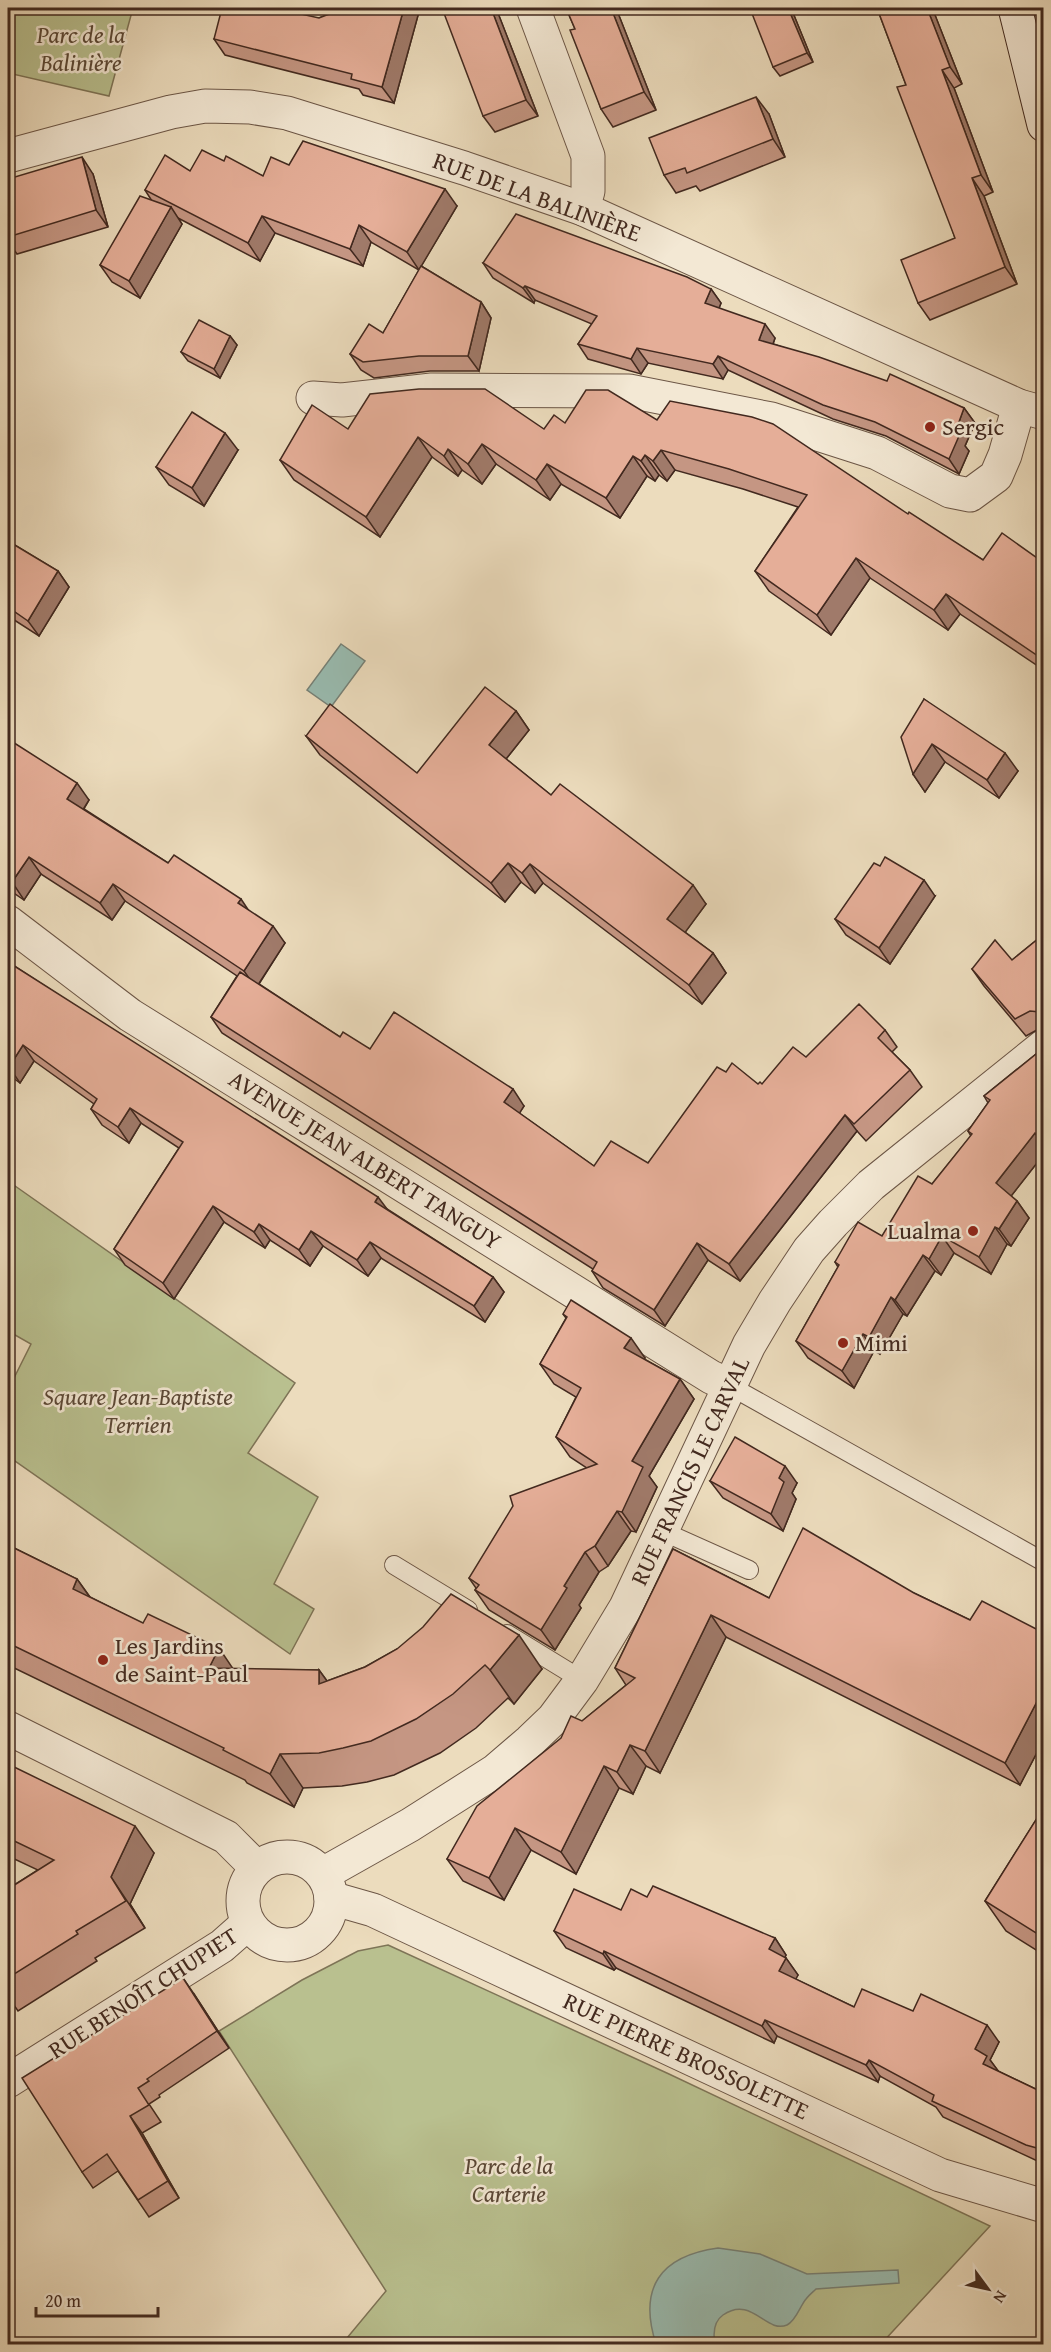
<svg xmlns="http://www.w3.org/2000/svg" width="1051" height="2352" viewBox="0 0 1051 2352" font-family="'Gentium Book Plus',serif">
	<style>
		.green { fill: #b9c08f; stroke: #7e7457; stroke-width: 1.5 }
		.water { fill: #99bcb1; stroke: #768177; stroke-width: 1.5 }
		.lines { fill: none; stroke-linecap: round; stroke-linejoin: round }
		.lane-casing { stroke: #6c5646; stroke-width: 20 }
		.street-casing { stroke: #6c5646; stroke-width: 35 }
		.secondary-casing { stroke: #42291f; stroke-width: 35 }
		.lane { stroke: #f3e8d4; stroke-width: 18 }
		.street { stroke: #f3e8d4; stroke-width: 33 }
		.secondary { stroke: #f3e8d4; stroke-width: 33 }
		.wall { fill: #c59683; stroke: #42291f; stroke-width: 1.5 }
		.shaded-wall { fill: #a07a6a; stroke: #42291f; stroke-width: 1.5 }
		.building { fill: #e5ae98; stroke: #42291f; stroke-width: 1.5 }
		.poi-dot { fill: #8f2418; stroke: #f3e8d4; stroke-width: 2 }
		.labels { text-anchor: middle; stroke-width: 5; stroke-linejoin: round; paint-order: stroke }
		.park-label { font-size: 24px; font-style: italic; fill: #5a4735; stroke: #f3e8d4 }
		.street-label { font-size: 24px; fill: #42291f; stroke: #f3e8d4 }
		.poi-label { font-size: 24px; fill: #42291f; stroke: #f3e8d4; text-anchor: start }
	</style>
	<rect width="100%" height="100%" fill="#ecdcbd"/>
	<filter id="stains"><feTurbulence type="fractalNoise" baseFrequency=".00333" numOctaves="4"/><feColorMatrix values="0 0 0 0 .2 0 0 0 0 .09 0 0 0 0 .02 0 0 0 .5 -.17"/></filter>
	<radialGradient id="worn" r=".72"><stop offset=".6" stop-color="#630" stop-opacity="0"/><stop offset="1" stop-color="#630" stop-opacity=".3"/></radialGradient>
	<!-- green -->
	<g class="green">
		<polygon points="8,8 133,8 109,96 8,73"/>
		<polygon points="8,1181 295,1383 248,1453 318,1497 274,1584 314,1609 290,1654 8,1456 8,1390 31,1344 8,1331"/>
		<polygon points="388,1945 669,2074 990,2226 881,2344 342,2344 386,2291 219,2031 302,1980 358,1951"/>
	</g>
	<!-- water -->
	<g class="water">
		<polygon points="341,644 365,661 331,707 307,690"/>
		<path d="M 718,2248 L 760,2254 L 807,2274 L 898,2270 L 899,2283 L 816,2289 C 813,2292 809,2295 806,2299 C 800,2306 796,2321 787,2325 C 766,2334 752,2295 723,2315 C 713,2322 713,2333 715,2344 L 656,2344 C 638,2288 660,2256 718,2248 Z"/>
	</g>
	<g class="lines">
		<!-- lane casing -->
		<g class="lane-casing">
			<g id="lane">
				<polyline points="730,1386 1044,1562"/>
				<polyline points="662,1531 749,1570"/>
				<polyline points="394,1565 468,1610"/>
				<polyline points="507,1634 582,1680"/>
			</g>
		</g>
		<!-- street casing -->
		<g class="street-casing">
			<g id="street">
				<polyline points="533,8 588,156 588,191 583,209"/>
				<polyline points="8,156 171,112 205,106 250,107 287,113 464,168 583,209 1019,406 1044,413"/>
				<polyline points="313,398 342,400 432,390 629,391 771,419 877,453 950,491 970,495 996,476 1005,455 1019,406"/>
				<polyline points="8,922 130,1015 711,1377 730,1386"/>
				<polyline points="8,1728 226,1837 257,1868"/>
				<circle cx="287" cy="1901" r="44"/>
				<polyline points="323,1874 410,1825 495,1771 530,1741 553,1719 582,1680 626,1607 749,1345 775,1301 809,1250 833,1223 871,1185 1044,1046"/>
				<polyline points="331,1898 373,1910 940,2175 1044,2206"/>
				<polyline points="8,2081 222,1946 248,1923"/>
			</g>
		</g>
		<!-- secondary casing -->
		<g class="secondary-casing">
			<polyline id="secondary" points="1015,8 1044,125"/>
		</g>
		<!-- lane -->
		<use href="#lane" class="lane"/>
		<!-- street -->
		<use href="#street" class="street"/>
		<!-- secondary -->
		<use href="#secondary" class="secondary"/>
	</g>
	<!-- wall -->
	<g class="wall">
		<polygon points="345,8 420,8 394,103 363,95 359,89 225,55 214,39 319,18"/>
		<polygon points="496,8 538,116 495,132 483,116"/>
		<polygon points="566,8 616,8 656,110 613,127 601,109 575,29"/>
		<polygon points="791,8 813,62 780,76 773,67"/>
		<polygon points="877,8 930,8 935,15 962,84 954,88 993,192 984,196 1017,284 930,320 918,303 955,238 906,85"/>
		<polygon points="769,114 785,157 700,191 696,186 676,193 664,175"/>
		<polygon points="224,161 263,176 289,165 457,206 421,266 481,302 491,318 479,371 430,371 374,378 361,370 350,354 383,333 419,270 371,242 363,266 275,233 260,261 178,218 182,224 140,298 112,282 100,265 152,201 145,190 190,171"/>
		<polygon points="93,174 108,227 17,254 15,251 8,253 8,179"/>
		<polygon points="483,263 711,289 721,303 719,308 775,338 773,344 964,408 975,423 965,446 969,451 959,474 886,436 833,419 728,370 723,379 648,363 641,374 588,359 578,344 592,324 535,300 534,303 493,278"/>
		<polygon points="230,336 237,345 220,378 188,361 181,352"/>
		<polygon points="657,420 908,514 983,560 1044,563 1044,670 960,614 948,630 870,578 831,635 769,591 755,571 798,507 743,489 675,470 667,481 659,475 655,481 647,476 620,518 561,484 550,500 496,464 482,484 462,470 458,476 432,457 380,537 294,480 280,460 348,429 544,429 565,423"/>
		<polygon points="238,450 204,506 169,485 156,467"/>
		<polygon points="8,541 58,571 69,587 39,636 8,616"/>
		<polygon points="924,699 1018,771 999,798 945,762 925,792 913,774"/>
		<polygon points="516,711 529,730 506,759 551,795 706,904 685,932 713,953 726,973 702,1004 543,883 535,893 521,882 505,902 320,755 306,736 417,773"/>
		<polygon points="8,739 89,800 84,809 168,863 248,910 285,943 259,984 340,1037 370,1049 524,1106 519,1113 594,1166 648,1163 726,1072 758,1084 762,1084 806,1057 885,1030 897,1047 892,1052 910,1070 922,1087 866,1141 857,1131 740,1281 708,1260 665,1326 603,1288 592,1271 593,1269 222,1033 211,1017 237,976 125,901 112,920 41,874 24,900 8,889"/>
		<polygon points="935,896 890,964 846,935 835,919"/>
		<polygon points="1044,934 1044,1028 1042,1027 1026,1036 984,986 972,969 1012,960"/>
		<polygon points="8,962 387,1209 493,1277 504,1292 485,1322 381,1258 368,1276 323,1246 310,1266 270,1240 265,1248 224,1222 174,1299 125,1265 114,1249 179,1148 141,1123 129,1143 102,1125 91,1109 94,1104 34,1061 20,1083 8,1074"/>
		<polygon points="1044,1043 1044,1154 1011,1196 1017,1201 1029,1218 1011,1246 1007,1244 991,1274 954,1253 941,1275 935,1271 907,1316 903,1314 880,1354 874,1351 854,1388 808,1358 796,1341 838,1267 835,1262 882,1236 932,1184 971,1136 968,1131 988,1103 984,1096 1041,1050"/>
		<polygon points="563,1314 645,1358 644,1359 680,1379 694,1399 649,1476 657,1487 636,1532 631,1531 608,1566 599,1572 579,1605 581,1608 555,1650 489,1610 475,1590 476,1588 469,1578 587,1468 570,1457 556,1437 576,1397 554,1384 540,1364 566,1318"/>
		<polygon points="710,1481 797,1483 792,1493 796,1499 783,1531 723,1498"/>
		<polygon points="8,1545 77,1579 90,1597 233,1669 319,1670 327,1681 365,1667 397,1649 542,1669 514,1704 508,1698 476,1728 440,1753 394,1775 367,1782 342,1786 303,1788 294,1807 247,1783 245,1780 8,1665"/>
		<polygon points="673,1549 769,1598 914,1593 970,1620 1044,1633 1044,1739 1020,1785 726,1637 660,1773 646,1766 633,1794 619,1788 576,1874 531,1850 504,1900 463,1881 447,1859 582,1721 626,1685 615,1668"/>
		<polygon points="8,1764 154,1853 130,1904 145,1928 95,1958 97,1961 18,2011 14,2005 8,2010 8,1889 38,1870 8,1856"/>
		<polygon points="1044,1807 1044,1955 1006,1931 985,1901"/>
		<polygon points="647,1897 775,1938 786,1955 785,1957 798,1975 795,1979 854,2007 913,2011 999,2042 990,2060 998,2071 1044,2093 1044,2164 943,2117 936,2107 880,2076 878,2082 777,2036 774,2043 616,1968 614,1970 566,1948 554,1931 621,1910"/>
		<polygon points="194,1994 229,2048 159,2095 160,2097 149,2104 161,2122 142,2133 179,2198 149,2217 118,2171 93,2188 82,2172"/>
	</g>
	<!-- shaded-wall -->
	<g class="shaded-wall">
		<polygon points="404,8 420,8 394,103 382,87"/>
		<polygon points="491,8 496,8 538,116 526,100"/>
		<polygon points="611,8 616,8 656,110 644,92"/>
		<polygon points="788,8 791,8 813,62 807,53"/>
		<polygon points="927,8 930,8 935,15 962,84 950,67"/>
		<polygon points="942,70 954,88 993,192 981,175"/>
		<polygon points="756,97 769,114 785,157 773,139"/>
		<polygon points="82,157 93,174 108,227 96,210"/>
		<polygon points="972,178 984,196 1017,284 1005,267"/>
		<polygon points="445,189 457,206 419,270 407,252"/>
		<polygon points="171,207 182,224 140,298 129,281"/>
		<polygon points="262,216 275,233 260,261 248,243"/>
		<polygon points="359,225 371,242 363,266 350,249"/>
		<polygon points="525,286 535,300 534,303 523,288"/>
		<polygon points="711,289 721,303 715,318 705,303"/>
		<polygon points="481,302 491,318 479,371 468,356"/>
		<polygon points="765,324 775,338 769,355 759,340"/>
		<polygon points="230,336 237,345 220,378 214,369"/>
		<polygon points="637,348 648,363 641,374 631,359"/>
		<polygon points="718,356 728,370 723,379 713,364"/>
		<polygon points="964,408 975,423 965,446 969,451 959,474 949,459 955,433"/>
		<polygon points="225,433 238,450 204,506 192,488"/>
		<polygon points="418,437 432,457 380,537 366,517"/>
		<polygon points="482,444 496,464 482,484 468,464"/>
		<polygon points="448,449 462,470 458,476 444,456"/>
		<polygon points="661,450 675,470 667,481 653,461"/>
		<polygon points="645,455 659,475 655,481 641,461"/>
		<polygon points="633,456 647,476 620,518 606,498"/>
		<polygon points="547,464 561,484 550,500 536,480"/>
		<polygon points="856,558 870,578 831,635 817,615"/>
		<polygon points="58,571 69,587 39,636 28,621"/>
		<polygon points="946,594 960,614 948,630 934,610"/>
		<polygon points="516,711 529,730 502,764 489,745"/>
		<polygon points="932,744 945,762 925,792 913,774"/>
		<polygon points="1005,753 1018,771 999,798 987,780"/>
		<polygon points="77,783 89,800 79,816 67,799"/>
		<polygon points="29,857 41,874 24,900 12,882"/>
		<polygon points="508,863 521,882 505,902 491,883"/>
		<polygon points="530,864 543,883 535,893 522,873"/>
		<polygon points="924,880 935,896 890,964 879,948"/>
		<polygon points="113,884 125,901 112,920 100,903"/>
		<polygon points="693,885 706,904 681,938 667,919"/>
		<polygon points="241,899 253,917 238,903"/>
		<polygon points="273,926 285,943 256,988 244,971"/>
		<polygon points="713,953 726,973 702,1004 689,985"/>
		<polygon points="23,1045 34,1061 20,1083 9,1067"/>
		<polygon points="513,1089 524,1106 516,1119 504,1102"/>
		<polygon points="130,1108 141,1123 129,1143 118,1127"/>
		<polygon points="845,1115 857,1131 740,1281 729,1264"/>
		<polygon points="1035,1133 1044,1146 1044,1154 1008,1200 996,1183"/>
		<polygon points="378,1197 390,1213 375,1202"/>
		<polygon points="1017,1201 1029,1218 1011,1246 999,1229"/>
		<polygon points="213,1206 224,1222 174,1299 163,1283"/>
		<polygon points="259,1224 270,1240 265,1248 254,1232"/>
		<polygon points="995,1227 1007,1244 991,1274 979,1257"/>
		<polygon points="311,1231 323,1246 310,1266 299,1250"/>
		<polygon points="942,1236 954,1253 941,1275 929,1259"/>
		<polygon points="370,1242 381,1258 368,1276 357,1260"/>
		<polygon points="697,1243 708,1260 665,1326 654,1310"/>
		<polygon points="923,1255 935,1271 907,1316 895,1300"/>
		<polygon points="493,1277 504,1292 485,1322 474,1306"/>
		<polygon points="891,1297 903,1314 880,1354 869,1337"/>
		<polygon points="863,1334 874,1351 854,1388 842,1371"/>
		<polygon points="631,1338 645,1358 638,1368 624,1348"/>
		<polygon points="680,1379 694,1399 649,1476 657,1487 636,1532 622,1512 632,1461"/>
		<polygon points="785,1466 797,1483 792,1493 796,1499 783,1531 771,1514 779,1478"/>
		<polygon points="617,1511 631,1531 608,1566 595,1546"/>
		<polygon points="585,1552 599,1572 579,1605 581,1608 555,1650 541,1630 564,1586"/>
		<polygon points="77,1579 101,1613 73,1589"/>
		<polygon points="711,1615 726,1637 660,1773 645,1751"/>
		<polygon points="519,1635 542,1669 514,1704 490,1670"/>
		<polygon points="219,1648 242,1682 209,1668"/>
		<polygon points="319,1670 343,1703 319,1684"/>
		<polygon points="1044,1688 1044,1739 1020,1785 1005,1763"/>
		<polygon points="630,1745 646,1766 633,1794 617,1772"/>
		<polygon points="280,1754 303,1788 294,1807 270,1774"/>
		<polygon points="604,1766 619,1788 576,1874 561,1852"/>
		<polygon points="135,1826 154,1853 130,1904 145,1928 111,1877"/>
		<polygon points="515,1828 531,1850 504,1900 489,1878"/>
		<polygon points="775,1938 786,1955 781,1965 769,1949"/>
		<polygon points="604,1951 616,1968 614,1970 603,1954"/>
		<polygon points="786,1958 798,1975 791,1988 779,1971"/>
		<polygon points="183,1978 194,1994 229,2048 217,2031"/>
		<polygon points="765,2020 777,2036 774,2043 762,2026"/>
		<polygon points="987,2025 999,2042 990,2060 999,2072 983,2064 975,2049"/>
		<polygon points="869,2060 880,2076 878,2082 866,2065"/>
		<polygon points="130,2116 142,2133 179,2198 168,2181"/>
	</g>
	<!-- building -->
	<g class="building">
		<polygon points="222,8 274,8 319,18 345,8 404,8 382,87 351,79 352,74 214,39"/>
		<polygon points="442,8 491,8 526,100 483,116"/>
		<polygon points="566,8 611,8 644,92 601,109 570,30 575,29"/>
		<polygon points="759,8 788,8 807,53 773,67 751,11"/>
		<polygon points="877,8 927,8 950,67 942,70 981,175 972,178 1005,267 918,303 901,260 955,238 897,87 906,85"/>
		<polygon points="756,97 773,139 687,173 685,168 664,175 649,138"/>
		<polygon points="303,141 445,189 407,252 359,225 350,249 262,216 248,243 145,190 165,155 190,171 202,150 224,161 226,156 263,176 271,157 289,165"/>
		<polygon points="82,157 96,210 8,237 8,179"/>
		<polygon points="140,196 171,207 129,281 100,265"/>
		<polygon points="516,214 687,277 711,289 705,303 765,324 759,340 819,357 887,381 890,374 964,408 955,433 959,436 949,459 875,422 823,405 718,356 713,364 637,348 631,359 578,344 597,316 525,286 523,288 483,263"/>
		<polygon points="421,266 481,302 468,356 419,356 363,362 350,354 369,324 383,333"/>
		<polygon points="199,320 230,336 214,369 181,352"/>
		<polygon points="419,389 485,389 544,429 554,415 565,423 586,390 608,390 657,420 670,401 752,417 773,424 908,514 909,512 983,560 1002,533 1044,563 1044,660 946,594 934,610 856,558 817,615 755,571 807,495 729,469 661,450 653,461 645,455 641,461 633,456 606,498 547,464 536,480 482,444 468,464 448,449 444,456 418,437 366,517 280,460 312,405 348,429 370,394"/>
		<polygon points="192,412 225,433 192,488 156,467"/>
		<polygon points="8,541 58,571 28,621 8,607"/>
		<polygon points="485,687 516,711 489,745 551,795 560,784 693,885 667,919 713,953 689,985 530,864 522,873 508,863 491,883 306,736 330,704 417,773"/>
		<polygon points="924,699 1005,753 987,780 932,744 913,774 901,737"/>
		<polygon points="8,739 77,783 67,799 168,863 174,855 241,899 238,903 273,926 244,971 113,884 100,903 29,857 12,882 8,880"/>
		<polygon points="885,857 924,880 879,948 835,919 874,863 880,866"/>
		<polygon points="1044,934 1044,1015 1040,1012 1030,1011 1015,1019 972,969 995,940 1012,960"/>
		<polygon points="8,962 378,1197 375,1202 493,1277 474,1306 370,1242 357,1260 311,1231 299,1250 259,1224 254,1232 213,1206 163,1283 114,1249 183,1142 130,1108 118,1127 91,1109 97,1099 23,1045 9,1067 8,1066"/>
		<polygon points="240,972 340,1037 343,1032 370,1049 394,1012 513,1089 504,1102 594,1166 611,1141 648,1163 717,1067 726,1072 732,1063 758,1084 760,1082 762,1084 793,1047 806,1057 859,1004 885,1030 878,1038 910,1070 854,1124 845,1115 729,1264 697,1243 654,1310 592,1271 597,1262 211,1017"/>
		<polygon points="1044,1043 1044,1139 1035,1133 996,1183 1017,1201 999,1229 995,1227 979,1257 942,1236 929,1259 923,1255 895,1300 891,1297 869,1337 863,1334 842,1371 796,1341 839,1265 835,1262 858,1222 882,1236 918,1176 932,1184 972,1134 968,1131 990,1100 984,1096 1041,1050 1039,1048"/>
		<polygon points="571,1300 631,1338 624,1348 680,1379 632,1461 643,1467 622,1512 617,1511 595,1546 585,1552 564,1586 567,1588 541,1630 475,1590 479,1585 469,1578 513,1506 510,1496 597,1464 556,1437 581,1388 540,1364 567,1317 563,1314"/>
		<polygon points="735,1437 785,1466 779,1478 784,1482 771,1514 710,1481"/>
		<polygon points="803,1528 914,1593 970,1620 982,1601 1044,1633 1044,1654 1041,1659 1044,1660 1044,1688 1005,1763 711,1615 645,1751 630,1745 617,1772 604,1766 561,1852 515,1828 489,1878 447,1859 477,1806 561,1738 571,1716 582,1721 635,1678 615,1668 673,1549 769,1598"/>
		<polygon points="8,1545 77,1579 73,1589 143,1623 148,1614 219,1648 209,1668 319,1670 319,1684 365,1667 397,1649 423,1627 451,1594 519,1635 490,1670 485,1665 453,1694 416,1719 371,1741 343,1748 319,1753 280,1754 270,1774 223,1750 224,1748 8,1643"/>
		<polygon points="8,1764 135,1826 111,1877 126,1901 76,1931 78,1934 8,1978 8,1889 54,1860 8,1838"/>
		<polygon points="1044,1807 1044,1938 985,1901"/>
		<polygon points="653,1886 775,1938 769,1949 786,1958 779,1971 854,2007 862,1989 913,2011 921,1994 987,2025 975,2049 987,2056 983,2064 1044,2093 1044,2150 1026,2145 932,2101 934,2095 869,2060 866,2065 765,2020 762,2026 604,1951 603,1954 554,1931 574,1889 621,1910 631,1889 647,1897"/>
		<polygon points="183,1978 217,2031 147,2079 149,2081 138,2088 149,2105 130,2116 168,2181 138,2200 107,2154 82,2172 22,2078"/>
		<polygon points="837,2341 841,2344 833,2344"/>
	</g>
	<!-- markers -->
	<g class="poi-dot">
		<circle cx="930" cy="427" r="6"/>
		<circle cx="973" cy="1231" r="6"/>
		<circle cx="843" cy="1343" r="6"/>
		<circle cx="103" cy="1660" r="6"/>
	</g>
	<g class="labels">
		<!-- park labels -->
		<g class="park-label">
			<text x="81" y="43">Parc de la<tspan x="81" dy="28">Balinière</tspan></text>
			<text x="138" y="1405">Square Jean-Baptiste<tspan x="138" dy="28">Terrien</tspan></text>
			<text x="509" y="2174">Parc de la<tspan x="509" dy="28">Carterie</tspan></text>
		</g>
		<!-- street labels -->
		<g class="street-label">
			<text transform="translate(537 197) rotate(20)" y="8">RUE DE LA BALINIÈRE</text>
			<text transform="translate(365 1160) rotate(32)" y="8">AVENUE JEAN ALBERT TANGUY</text>
			<text transform="translate(690 1471) rotate(-65)" y="8">RUE FRANCIS LE CARVAL</text>
			<text transform="translate(143 1993) rotate(-33)" y="8">RUE BENOÎT CHUPIET</text>
			<text transform="translate(686 2056) rotate(25)" y="8">RUE PIERRE BROSSOLETTE</text>
		</g>
		<!-- poi labels -->
		<g class="poi-label">
			<text x="942" y="435">Sergic</text>
			<text x="961" y="1239" text-anchor="end">Lualma</text>
			<text x="855" y="1351">Mimi</text>
			<text x="115" y="1654">Les Jardins<tspan x="115" dy="28">de Saint-Paul</tspan></text>
		</g>
	</g>
	<!-- margin -->
	<rect width="1051" height="2352" fill="none" stroke="#ecdcbd" stroke-width="30"/>
	<rect x="9" y="9" width="1033" height="2334" fill="none" stroke="#42291f" stroke-width="3"/>
	<rect x="15" y="15" width="1021" height="2322" fill="none" stroke="#42291f" stroke-width="1.5"/>
	<!-- north arrow -->
	<g transform="translate(988 2289) rotate(123)" stroke="#f3e8d4" stroke-width="4.5" paint-order="stroke">
	<path d="M0-4.5L10 22L0 15L-10 22Z" fill="#42291f"/>
	<text y="-9" font-size="16" font-weight="bold" text-anchor="middle" fill="#42291f">N</text>
	</g>
	<!-- scale -->
	<path d="M36 2307v9h122v-9" fill="none" stroke="#42291f" stroke-width="3"/>
	<text x="45" y="2307" font-size="18" fill="#42291f" stroke="#f3e8d4" stroke-width="4.5" paint-order="stroke">20 m</text>
	<rect width="100%" height="100%" filter="url(#stains)"/>
	<rect width="100%" height="100%" fill="url(#worn)"/>
</svg>
